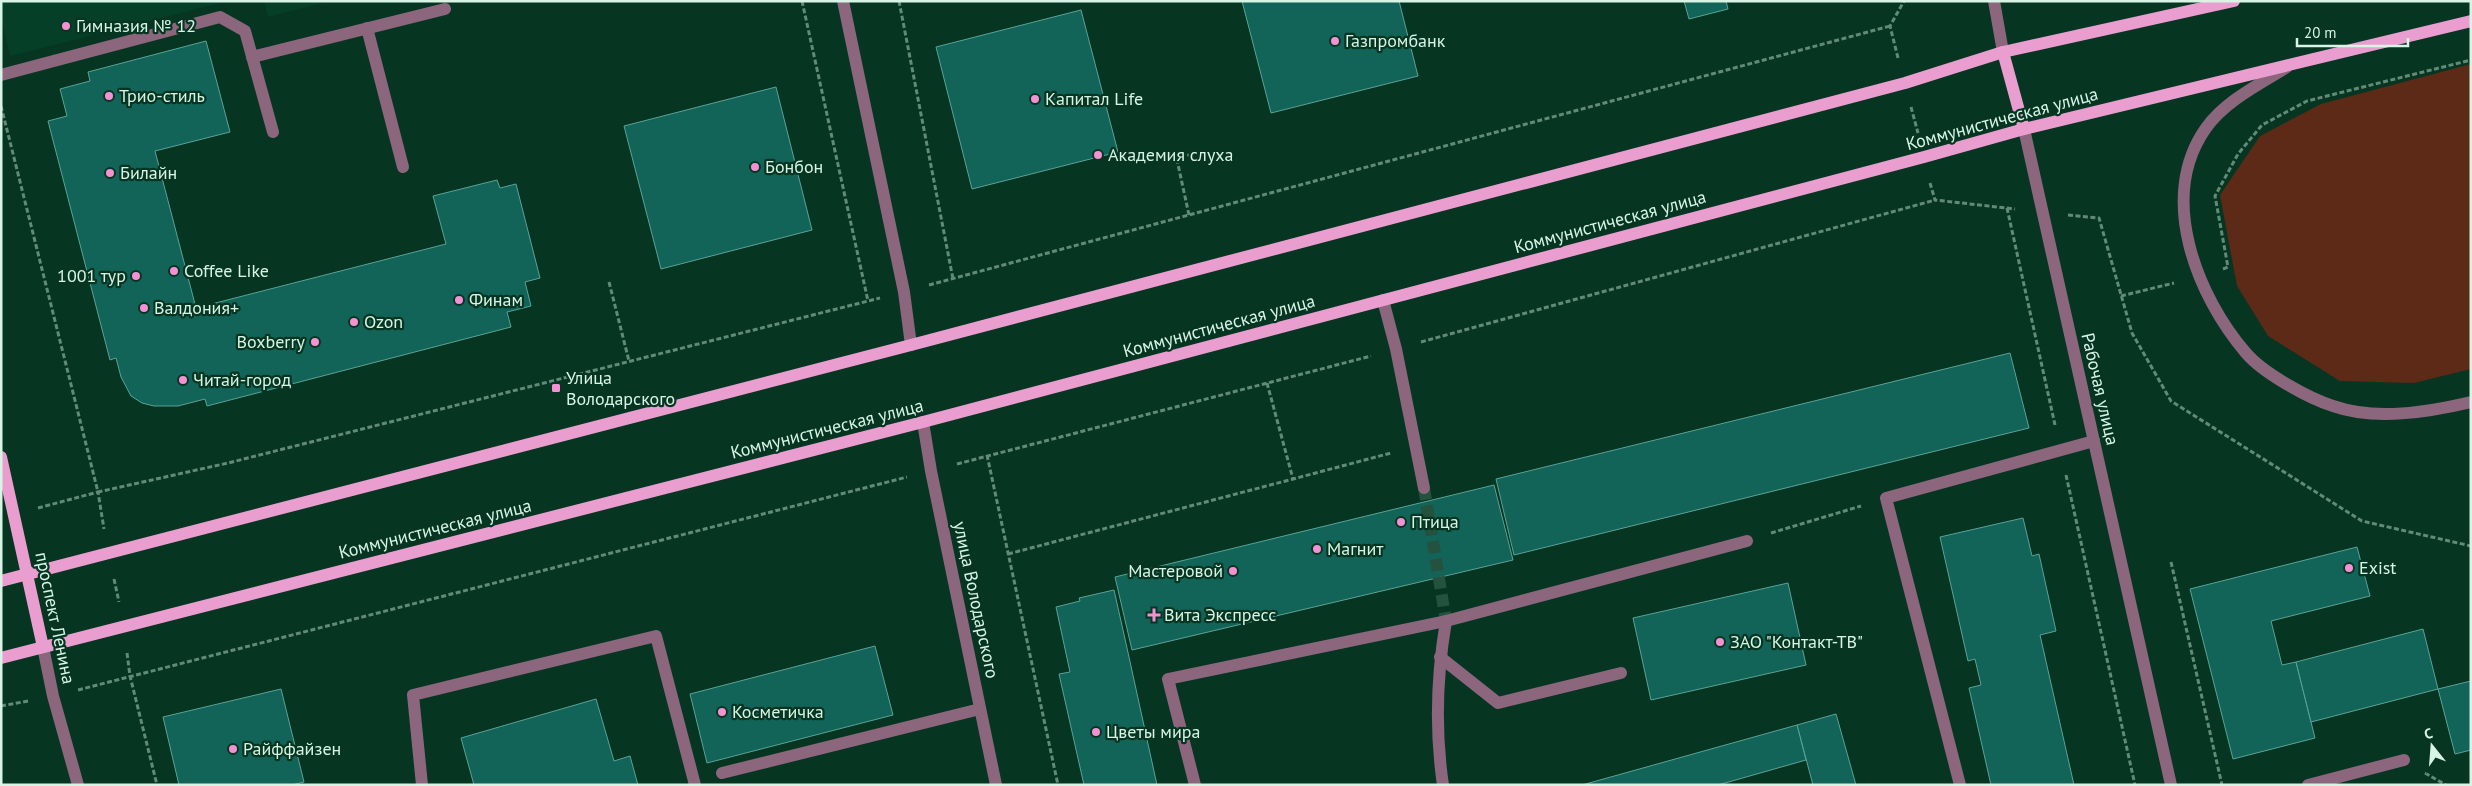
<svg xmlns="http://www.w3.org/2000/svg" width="2472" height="786" viewBox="0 0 2472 786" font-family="'PT Sans',sans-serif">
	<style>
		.built { fill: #063f28 }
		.green { fill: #5c2a17 }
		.building { fill: #126358; stroke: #5ba396 }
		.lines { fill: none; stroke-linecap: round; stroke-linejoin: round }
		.minor-tunnel { stroke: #25523f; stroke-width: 12; stroke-dasharray: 12 6; stroke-linecap: butt }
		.path { stroke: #628a78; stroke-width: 3; stroke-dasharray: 5 2.5; stroke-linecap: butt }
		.minor { stroke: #8b667d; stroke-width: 12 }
		.major { stroke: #ea9ecf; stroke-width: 12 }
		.poi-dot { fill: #f491d3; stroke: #063522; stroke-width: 2 }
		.labels { text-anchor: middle; stroke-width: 4.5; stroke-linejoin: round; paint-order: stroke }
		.poi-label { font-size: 18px; fill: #d7f4e4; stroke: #063522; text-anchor: start }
		.street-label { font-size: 18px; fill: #d7f4e4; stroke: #063522 }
	</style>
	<rect width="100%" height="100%" fill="#063522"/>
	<!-- built -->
	<g class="built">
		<polygon points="1,1 228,1 10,56 1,19"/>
		<polygon points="264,1 330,1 268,17"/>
	</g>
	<!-- green -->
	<polygon class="green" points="2471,64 2471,369 2414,383 2340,381 2268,336 2237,286 2220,195 2260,136 2321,104"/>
	<!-- building -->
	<g class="building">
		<polygon points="1242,1 1399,1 1418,76 1271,113"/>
		<polygon points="1684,1 1726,1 1728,9 1689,19"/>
		<polygon points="1081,10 1118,152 972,189 936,47"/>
		<polygon points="206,41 230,132 155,151 196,308 446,244 433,196 497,180 500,188 516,184 540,278 525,282 531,306 507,312 511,327 207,406 205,399 178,406 154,406 142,403 131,396 121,377 116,358 110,360 48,121 67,116 60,89 90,81 88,72"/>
		<polygon points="776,87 812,230 661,269 624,126"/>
		<polygon points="2010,353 2029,428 1514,555 1496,479"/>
		<polygon points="1494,485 1513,560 1132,650 1115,577"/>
		<polygon points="2023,518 2032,556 2039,554 2056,631 2040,635 2074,785 1991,785 1969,688 1981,685 1975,659 1968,661 1940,537"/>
		<polygon points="2357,547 2370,596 2271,621 2282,665 2296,662 2315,738 2233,759 2190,589"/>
		<polygon points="1788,583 1806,665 1651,700 1633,618"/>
		<polygon points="1114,590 1127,648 1157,785 1084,785 1059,674 1070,672 1056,607 1080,601 1079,598"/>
		<polygon points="2423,629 2438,689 2311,722 2296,662"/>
		<polygon points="875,646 893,715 707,763 690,694"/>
		<polygon points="2471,681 2471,750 2455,754 2438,689"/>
		<polygon points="281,689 304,782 292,785 179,785 163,717"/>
		<polygon points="596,699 614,761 630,756 638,785 474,785 461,738"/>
		<polygon points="1836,714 1856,785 1813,785 1797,725"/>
		<polygon points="1797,725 1806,760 1718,785 1582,785"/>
	</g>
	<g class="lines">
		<!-- minor-tunnel -->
		<polyline class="minor-tunnel" points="1424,488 1446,621"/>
		<!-- path -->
		<g class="path">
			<polyline points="802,1 868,301"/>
			<polyline points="899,1 953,279"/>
			<polyline points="1898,58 1890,26 1904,1"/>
			<polyline points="1,106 98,492 228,463 880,298"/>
			<polyline points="1911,107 1918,133"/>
			<polyline points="1930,183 1935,200 2015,209"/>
			<polyline points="2007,208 2055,425"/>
			<polyline points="1189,215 1177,160 1194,153"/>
			<polyline points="2068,215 2099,218 2132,333 2171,401 2362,521 2471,546"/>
			<polyline points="2223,269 2228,267 2215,196 2238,154 2262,125 2307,101 2471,60"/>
			<polyline points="609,282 629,361"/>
			<polyline points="929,285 1890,26"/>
			<polyline points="2121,296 2174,283"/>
			<polyline points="1421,342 1935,200"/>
			<polyline points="1267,383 1293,479 1391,453"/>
			<polyline points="987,455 1058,785"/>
			<polyline points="957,464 1371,356"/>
			<polyline points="2066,475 2135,785"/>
			<polyline points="38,508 98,492 104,529"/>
			<polyline points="1771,533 1861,506"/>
			<polyline points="1008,554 1293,479"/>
			<polyline points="2171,562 2222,785"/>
			<polyline points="114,579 119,602"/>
			<polyline points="127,653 130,676 157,785"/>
			<polyline points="78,690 907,477"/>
			<polyline points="1,706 28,701"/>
			<polyline points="2425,773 2446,785"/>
		</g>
		<!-- minor -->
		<g class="minor">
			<polyline points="843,1 904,292 911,345"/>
			<polyline points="1994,1 2003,52"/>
			<polyline points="367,28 403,167"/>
			<polyline points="252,57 445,9"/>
			<path d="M 2287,67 C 2260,84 2225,101 2206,128 C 2157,197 2197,296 2246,353 C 2263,373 2308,398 2333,406 C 2376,421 2428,412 2471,402"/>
			<polyline points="1,75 220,17 245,31 273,132"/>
			<polyline points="2024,129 2171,785"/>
			<polyline points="1383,300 1396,349 1424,488"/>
			<polyline points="923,422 931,471 996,785"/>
			<polyline points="43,647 53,696 78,785"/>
			<polyline points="1440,657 1498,703 1621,673"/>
			<polyline points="722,773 980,709"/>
			<polyline points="422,785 413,695 656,636 695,785"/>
			<polyline points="1195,785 1168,679 1446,621"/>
			<path d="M 1443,785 C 1435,731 1437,674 1446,621 L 1747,541"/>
			<polyline points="1960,785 1886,498 2094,441"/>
			<polyline points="2308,785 2404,760"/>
		</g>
		<!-- major -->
		<g class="major">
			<polyline points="2003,52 2024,129"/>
			<polyline points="1,457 43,647"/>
			<polyline points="1,581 911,345 1905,83 2003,52 2234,1"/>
			<polyline points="1,658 923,422 1924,157 2024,129 2471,21"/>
		</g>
	</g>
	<!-- markers -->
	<g class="poi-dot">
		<circle cx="66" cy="26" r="5"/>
		<circle cx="1335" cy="41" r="5"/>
		<circle cx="109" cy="96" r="5"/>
		<circle cx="1035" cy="99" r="5"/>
		<circle cx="1098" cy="155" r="5"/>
		<circle cx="755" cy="167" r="5"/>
		<circle cx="110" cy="173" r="5"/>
		<circle cx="174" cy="271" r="5"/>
		<circle cx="136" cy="276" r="5"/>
		<circle cx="459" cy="300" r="5"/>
		<circle cx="144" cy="308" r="5"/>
		<circle cx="354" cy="322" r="5"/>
		<circle cx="315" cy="342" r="5"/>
		<circle cx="183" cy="380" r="5"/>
		<rect x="551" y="383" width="10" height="10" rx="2.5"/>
		<circle cx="1401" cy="522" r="5"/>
		<circle cx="1317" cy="549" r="5"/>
		<circle cx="2349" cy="568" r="5"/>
		<circle cx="1233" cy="571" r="5"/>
		<path d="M1151.5 607.5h5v5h5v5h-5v5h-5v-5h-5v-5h5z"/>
		<circle cx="1720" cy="642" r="5"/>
		<circle cx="722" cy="712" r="5"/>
		<circle cx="1096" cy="732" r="5"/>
		<circle cx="233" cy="749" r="5"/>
	</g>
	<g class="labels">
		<!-- poi labels -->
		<g class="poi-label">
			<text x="76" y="32">Гимназия № 12</text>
			<text x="1345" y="47">Газпромбанк</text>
			<text x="119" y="102">Трио-стиль</text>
			<text x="1045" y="105">Капитал Life</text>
			<text x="1108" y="161">Академия слуха</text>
			<text x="765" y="173">Бонбон</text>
			<text x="120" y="179">Билайн</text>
			<text x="184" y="277">Coffee Like</text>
			<text x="126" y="282" text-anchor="end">1001 тур</text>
			<text x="469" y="306">Финам</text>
			<text x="154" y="314">Валдония+</text>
			<text x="364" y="328">Ozon</text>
			<text x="305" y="348" text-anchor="end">Boxberry</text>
			<text x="566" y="384">Улица<tspan x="566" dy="21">Володарского</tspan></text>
			<text x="193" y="386">Читай-город</text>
			<text x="1411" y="528">Птица</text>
			<text x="1327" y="555">Магнит</text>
			<text x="2359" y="574">Exist</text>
			<text x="1223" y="577" text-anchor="end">Мастеровой</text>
			<text x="1164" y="621">Вита Экспресс</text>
			<text x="1730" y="648">ЗАО "Контакт-ТВ"</text>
			<text x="732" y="718">Косметичка</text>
			<text x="1106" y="738">Цветы мира</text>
			<text x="243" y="755">Райффайзен</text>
		</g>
		<!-- street labels -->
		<g class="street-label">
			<text transform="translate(2002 119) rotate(-15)" y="6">Коммунистическая улица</text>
			<text transform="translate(1610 222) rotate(-15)" y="6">Коммунистическая улица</text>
			<text transform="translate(1219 326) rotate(-15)" y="6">Коммунистическая улица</text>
			<text transform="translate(2100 389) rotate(77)" y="6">Рабочая улица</text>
			<text transform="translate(827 429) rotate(-14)" y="6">Коммунистическая улица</text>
			<text transform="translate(435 529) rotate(-14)" y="6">Коммунистическая улица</text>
			<text transform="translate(976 600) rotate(78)" y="6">улица Володарского</text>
			<text transform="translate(55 618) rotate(78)" y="6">проспект Ленина</text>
		</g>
	</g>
	<!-- border -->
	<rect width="2472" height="786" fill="none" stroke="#d7f4e4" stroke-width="5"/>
	<!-- north arrow -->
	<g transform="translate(2432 746) rotate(343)" stroke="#063522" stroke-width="4" paint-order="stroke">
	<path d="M0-4L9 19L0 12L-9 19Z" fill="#d7f4e4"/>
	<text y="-8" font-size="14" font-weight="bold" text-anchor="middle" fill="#d7f4e4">С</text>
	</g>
	<!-- scale -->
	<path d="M2297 38v8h111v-8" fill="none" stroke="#d7f4e4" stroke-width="2.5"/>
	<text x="2304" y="38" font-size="15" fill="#d7f4e4" stroke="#063522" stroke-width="4" paint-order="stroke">20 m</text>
</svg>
